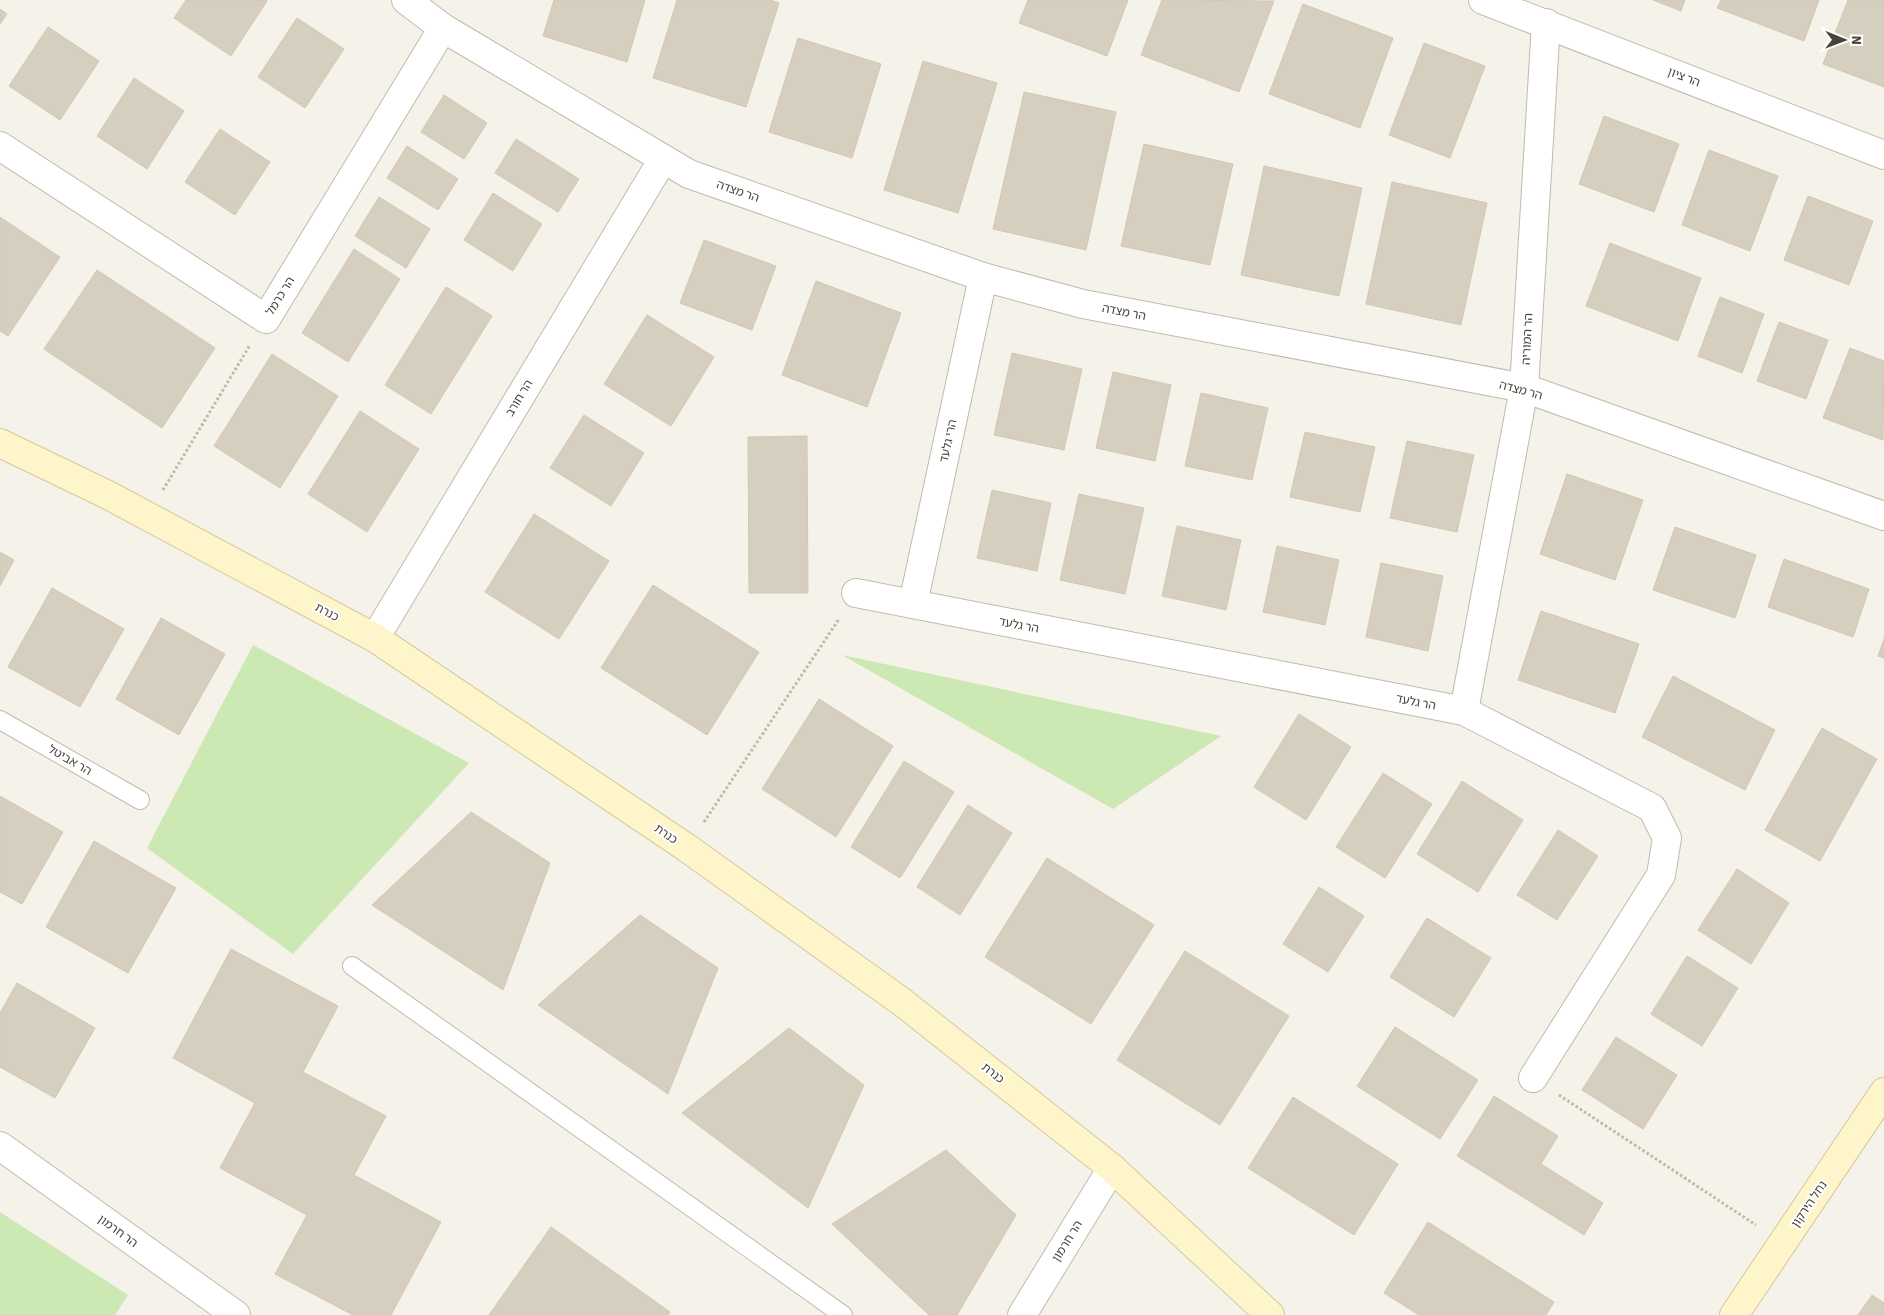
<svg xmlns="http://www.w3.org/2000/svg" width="1884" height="1315" viewBox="0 0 1884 1315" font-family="'Source Sans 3','Noto Sans Hebrew',sans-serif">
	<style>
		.green { fill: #cce8b3 }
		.building { fill: #d6cfbf; stroke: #d1c8b2 }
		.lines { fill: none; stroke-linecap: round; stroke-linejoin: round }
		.lane-casing { stroke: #c0bbac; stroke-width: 20 }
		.street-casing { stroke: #c0bbac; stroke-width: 30 }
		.secondary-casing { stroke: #d4c99a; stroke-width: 30 }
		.path { stroke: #c2b89d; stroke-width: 3; stroke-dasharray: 2.5 2.5; stroke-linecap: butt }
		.lane { stroke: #fff; stroke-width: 18 }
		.street { stroke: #fff; stroke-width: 28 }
		.secondary { stroke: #fef6ca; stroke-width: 28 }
		.labels { text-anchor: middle; stroke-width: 4; stroke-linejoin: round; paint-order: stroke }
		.street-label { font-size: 12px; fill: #494338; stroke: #fff }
	</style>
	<rect width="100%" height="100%" fill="#f5f2ea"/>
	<!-- green -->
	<g class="green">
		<polygon points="253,645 469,763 293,954 147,848"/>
		<polygon points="842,655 1221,736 1113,809"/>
		<polygon points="0,1212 128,1295 115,1315 0,1315"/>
	</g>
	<!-- building -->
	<g class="building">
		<polygon points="186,0 265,0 267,1 231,56 174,18"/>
		<polygon points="554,0 645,0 627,62 543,36"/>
		<polygon points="677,0 770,0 779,3 746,107 653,78"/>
		<polygon points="1028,0 1128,0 1107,56 1019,23"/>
		<polygon points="1162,0 1274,1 1239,92 1141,55"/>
		<polygon points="1653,0 1685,0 1681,11"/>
		<polygon points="1721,0 1819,0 1804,41 1717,8"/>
		<polygon points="1848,0 1884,0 1884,87 1823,64"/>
		<polygon points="1303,4 1393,38 1360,128 1269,94"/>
		<polygon points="0,9 7,14 0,24"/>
		<polygon points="297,18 344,49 305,108 258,77"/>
		<polygon points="48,27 99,61 60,120 9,86"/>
		<polygon points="798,38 881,64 852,158 769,132"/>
		<polygon points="1424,43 1485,66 1450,158 1389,135"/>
		<polygon points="923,61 997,83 958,213 884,190"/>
		<polygon points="134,78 184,111 147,169 97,136"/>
		<polygon points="1024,92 1116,112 1086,250 993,229"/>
		<polygon points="444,95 487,123 464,159 421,132"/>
		<polygon points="1604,116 1679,144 1654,212 1579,184"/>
		<polygon points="220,129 270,162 235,215 185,182"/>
		<polygon points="516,139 579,179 558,212 495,173"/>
		<polygon points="1144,144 1233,164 1210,265 1121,246"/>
		<polygon points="407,146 458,179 438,210 387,178"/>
		<polygon points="1709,150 1778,176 1750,251 1682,225"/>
		<polygon points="1264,166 1362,188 1339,296 1241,275"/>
		<polygon points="1392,182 1487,203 1461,325 1366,304"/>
		<polygon points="493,193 542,224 513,271 464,240"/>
		<polygon points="1808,196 1873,221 1849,285 1784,260"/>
		<polygon points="379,197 430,229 406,268 355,236"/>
		<polygon points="0,217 60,257 8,336 0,331"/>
		<polygon points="704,240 776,266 752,330 680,303"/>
		<polygon points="1610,243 1701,278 1678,341 1586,306"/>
		<polygon points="354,249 400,279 348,362 302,333"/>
		<polygon points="97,270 215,348 162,428 44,349"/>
		<polygon points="816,281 901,313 867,407 782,375"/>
		<polygon points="446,287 492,316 431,414 385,385"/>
		<polygon points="1720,297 1764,314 1742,373 1698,356"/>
		<polygon points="647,315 714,357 671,426 604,384"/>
		<polygon points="1779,322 1828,340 1806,399 1757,381"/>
		<polygon points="1850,348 1884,361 1883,440 1823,418"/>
		<polygon points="1012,353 1082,369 1064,450 994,435"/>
		<polygon points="272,354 338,396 280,488 214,446"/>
		<polygon points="1113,372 1171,385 1155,461 1096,448"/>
		<polygon points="1201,393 1268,408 1252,480 1185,466"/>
		<polygon points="360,411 419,449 367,532 308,494"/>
		<polygon points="584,415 644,453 611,506 550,468"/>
		<polygon points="1305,432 1375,447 1360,512 1290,497"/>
		<polygon points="807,436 808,593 749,593 748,437"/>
		<polygon points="1407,441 1474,455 1457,532 1390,518"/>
		<polygon points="1567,474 1643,500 1615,580 1540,554"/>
		<polygon points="992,490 1051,503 1037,571 977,558"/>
		<polygon points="1079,494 1144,508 1125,594 1060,580"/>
		<polygon points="534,514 609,561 559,639 485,592"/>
		<polygon points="1177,526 1241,540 1226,610 1162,596"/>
		<polygon points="1675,527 1756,555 1735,618 1653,590"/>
		<polygon points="1277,546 1339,560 1325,625 1263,612"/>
		<polygon points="0,552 14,560 0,586"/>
		<polygon points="1784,559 1869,589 1853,637 1768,607"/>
		<polygon points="1381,563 1443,576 1428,651 1366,637"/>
		<polygon points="653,585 759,652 707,735 601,668"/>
		<polygon points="52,588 124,629 80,707 8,667"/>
		<polygon points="1541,611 1639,644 1615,713 1518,680"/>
		<polygon points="161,618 225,654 179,735 116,699"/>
		<polygon points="1884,639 1884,658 1878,656"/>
		<polygon points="1673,676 1775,730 1745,790 1642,737"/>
		<polygon points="819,699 893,746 836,837 762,789"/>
		<polygon points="1299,714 1351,747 1306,820 1254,787"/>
		<polygon points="1822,728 1877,759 1820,861 1765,830"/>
		<polygon points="904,761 954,792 900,878 851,847"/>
		<polygon points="1383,773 1432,804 1385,878 1336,847"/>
		<polygon points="1462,781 1523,820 1478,892 1417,854"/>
		<polygon points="0,796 63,832 22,904 0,892"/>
		<polygon points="968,805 1012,833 960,915 917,887"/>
		<polygon points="471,812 550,863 503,990 372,905"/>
		<polygon points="1558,830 1598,856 1557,920 1517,895"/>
		<polygon points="94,841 176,888 128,973 46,927"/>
		<polygon points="1047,858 1154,925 1091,1024 985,957"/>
		<polygon points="1737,869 1789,903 1751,964 1698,930"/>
		<polygon points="1319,887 1364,916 1328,972 1283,944"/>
		<polygon points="640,915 718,968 668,1094 538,1005"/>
		<polygon points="1427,918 1491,958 1454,1017 1390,977"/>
		<polygon points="231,949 338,1006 303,1072 386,1116 354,1175 441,1222 391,1315 353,1315 275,1274 307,1215 220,1168 255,1103 173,1058"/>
		<polygon points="1185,951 1289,1016 1220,1125 1117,1060"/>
		<polygon points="1687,956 1738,988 1702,1046 1651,1014"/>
		<polygon points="17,983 95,1028 55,1098 0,1067 0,1013"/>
		<polygon points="1395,1027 1478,1080 1440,1139 1357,1086"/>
		<polygon points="789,1028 864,1085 808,1208 682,1113"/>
		<polygon points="1616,1037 1677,1075 1643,1129 1582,1090"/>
		<polygon points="1494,1096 1558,1136 1541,1164 1603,1203 1584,1235 1457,1156"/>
		<polygon points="1293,1097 1398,1164 1354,1235 1248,1168"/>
		<polygon points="946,1150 1016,1215 957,1315 929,1315 832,1224"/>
		<polygon points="1428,1222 1554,1302 1546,1315 1419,1315 1384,1293"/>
		<polygon points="551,1227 670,1312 668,1315 489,1315"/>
		<polygon points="1872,1295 1884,1303 1884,1315 1858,1315"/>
	</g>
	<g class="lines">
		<!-- lane casing -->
		<g class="lane-casing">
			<g id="lane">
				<polyline points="0,720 140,800"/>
				<polyline points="352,966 843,1315"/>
			</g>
		</g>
		<!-- street casing -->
		<g class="street-casing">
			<g id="street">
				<polyline points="406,0 443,28 689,174 983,277 1083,304 1524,388 1884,516"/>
				<polyline points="1483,0 1884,155"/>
				<polyline points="0,146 266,319 443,28"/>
				<polyline points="856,593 1464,711 1652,808 1667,838 1661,875 1533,1078"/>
				<polyline points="913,604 983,277"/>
				<polyline points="375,638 663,159"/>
				<polyline points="1464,711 1524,388 1546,23"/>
				<polyline points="0,1146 236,1315"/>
				<polyline points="1022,1315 1112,1168"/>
			</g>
		</g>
		<!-- secondary casing -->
		<g class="secondary-casing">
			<g id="secondary">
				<polyline points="0,443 108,495 375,638 687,848 902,1002 1112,1168 1270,1315"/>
				<polyline points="1734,1315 1884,1092"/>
			</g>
		</g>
		<!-- path -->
		<g class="path">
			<polyline points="163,490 250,345"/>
			<polyline points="704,822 839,619"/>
			<polyline points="1559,1095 1756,1225"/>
		</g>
		<!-- lane -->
		<use href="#lane" class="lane"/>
		<!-- street -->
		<use href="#street" class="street"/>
		<!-- secondary -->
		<use href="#secondary" class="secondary"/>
	</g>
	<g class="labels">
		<!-- street labels -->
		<g class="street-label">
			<text transform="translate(1684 77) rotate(21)" y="4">הר ציון</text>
			<text transform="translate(738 191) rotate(19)" y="4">הר מצדה</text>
			<text transform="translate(280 296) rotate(-58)" y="4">הר כרמל</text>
			<text transform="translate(1124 312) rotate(11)" y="4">הר מצדה</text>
			<text transform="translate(1527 339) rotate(-87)" y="4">הר המוריה</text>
			<text transform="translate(1521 390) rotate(15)" y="4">הר מצדה</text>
			<text transform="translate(519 398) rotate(-59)" y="4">הר חורב</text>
			<text transform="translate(948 441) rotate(-78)" y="4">הרי גלעד</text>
			<text transform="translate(327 612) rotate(28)" y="4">כנרת</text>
			<text transform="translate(1019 625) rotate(11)" y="4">הר גלעד</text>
			<text transform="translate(1416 702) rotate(11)" y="4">הר גלעד</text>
			<text transform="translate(70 760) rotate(30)" y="4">הר אביטל</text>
			<text transform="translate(666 834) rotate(34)" y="4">כנרת</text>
			<text transform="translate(993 1073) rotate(38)" y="4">כנרת</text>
			<text transform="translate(1809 1204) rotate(-56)" y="4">נחל הירקון</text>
			<text transform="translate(118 1231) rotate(36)" y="4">הר חרמון</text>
			<text transform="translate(1067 1241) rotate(-58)" y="4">הר חרמון</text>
		</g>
	</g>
	<!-- north arrow -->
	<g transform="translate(1844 40) rotate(91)" stroke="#ffffff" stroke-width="4" paint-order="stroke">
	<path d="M0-4L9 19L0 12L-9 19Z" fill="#494338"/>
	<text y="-8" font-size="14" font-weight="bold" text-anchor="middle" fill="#494338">N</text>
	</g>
</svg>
